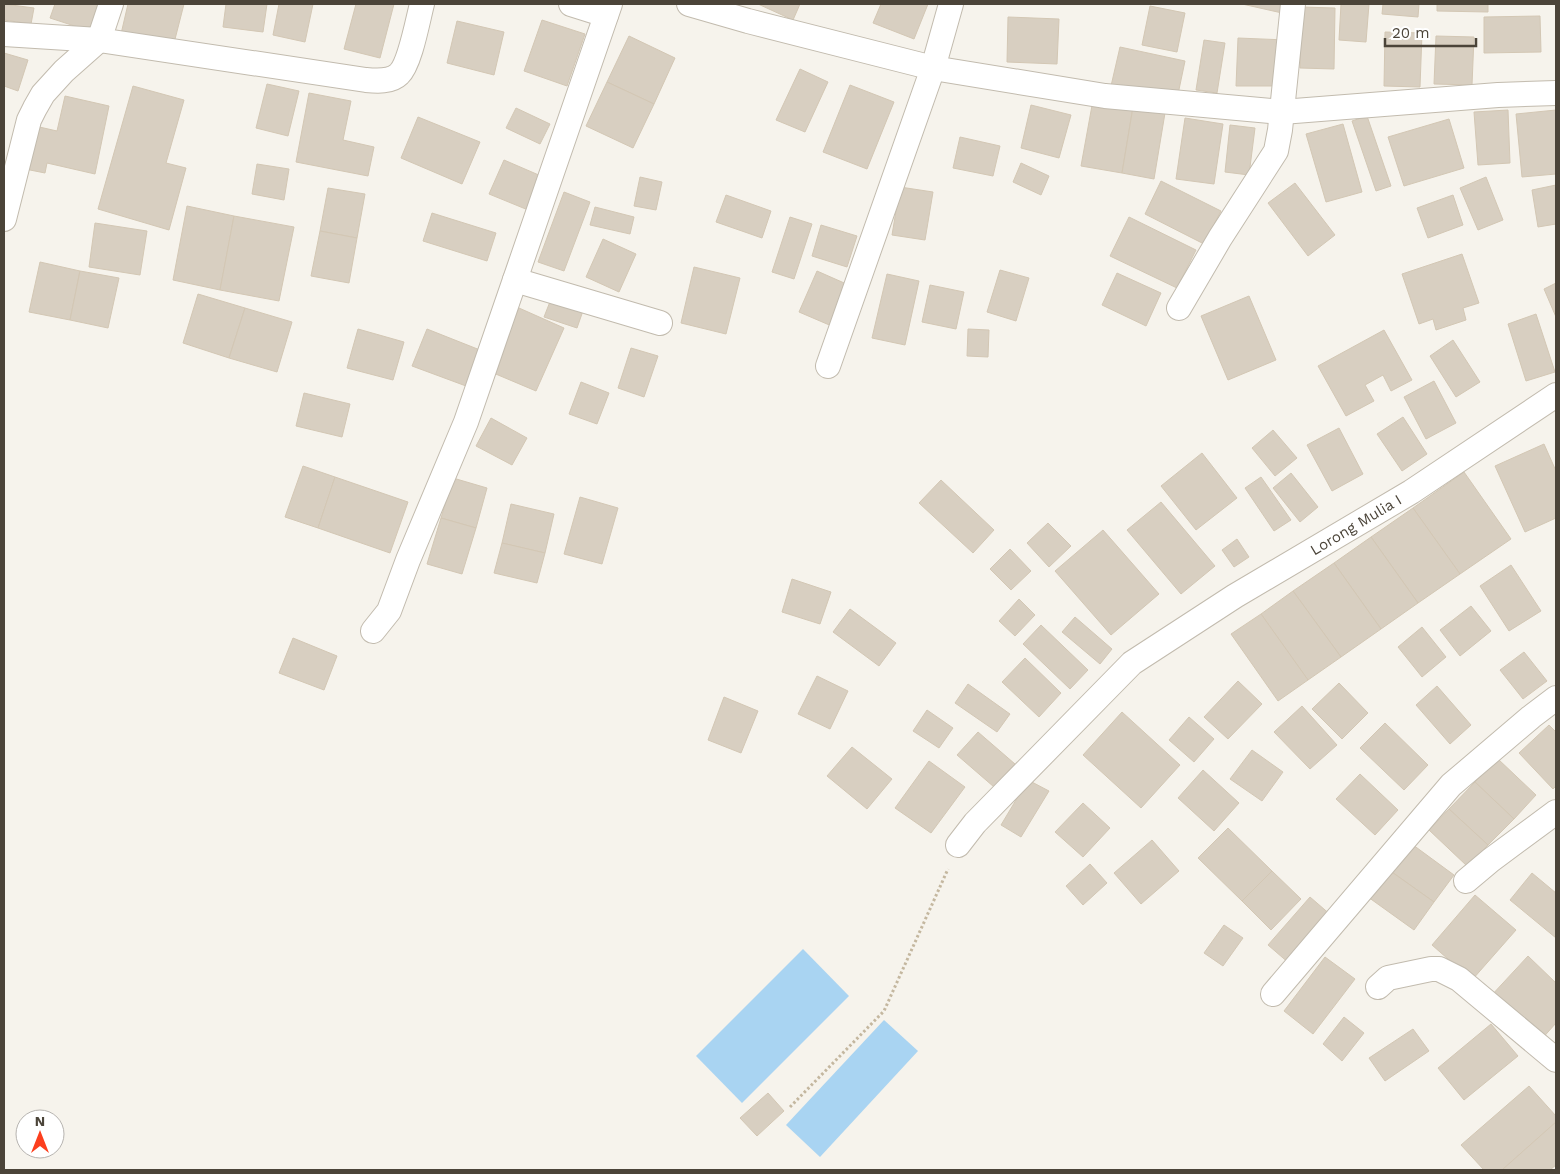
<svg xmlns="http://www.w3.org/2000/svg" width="1560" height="1174" viewBox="0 0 1560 1174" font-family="'Work Sans',sans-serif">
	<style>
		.water { fill: #a9d4f2 }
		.building { fill: #d8cfc1; stroke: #d3c7b4 }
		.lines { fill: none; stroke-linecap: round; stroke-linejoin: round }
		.minor-casing { stroke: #c2bbae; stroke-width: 26 }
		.path { stroke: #c4b79f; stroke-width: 3; stroke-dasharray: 2.5 2.5; stroke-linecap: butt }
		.minor { stroke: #fff; stroke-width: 24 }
		.labels { text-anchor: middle; stroke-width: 4.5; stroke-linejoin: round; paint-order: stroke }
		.street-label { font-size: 15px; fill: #4b4439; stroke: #fff }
	</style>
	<rect width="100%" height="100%" fill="#f6f3ec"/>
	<!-- water -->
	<g class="water">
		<polygon points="803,949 849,996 742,1103 696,1056"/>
		<polygon points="884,1020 918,1051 820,1157 786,1125"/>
	</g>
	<!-- building -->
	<g class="building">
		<polygon points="4,4 34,8 31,24 4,20"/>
		<polygon points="55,4 102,4 93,32 50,18"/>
		<polygon points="128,4 184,4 173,47 121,34"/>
		<polygon points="226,4 267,4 263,32 223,27"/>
		<polygon points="279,4 313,4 305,42 273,35"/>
		<polygon points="356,4 394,4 380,58 344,49"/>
		<polygon points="758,4 800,4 793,20"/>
		<polygon points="881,4 928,4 914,39 873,23"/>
		<polygon points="1242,4 1284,4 1282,13"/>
		<polygon points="1341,4 1369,4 1366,42 1339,40"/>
		<polygon points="1383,4 1419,4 1418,17 1382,14"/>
		<polygon points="1437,4 1488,4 1488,12 1437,11"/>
		<polygon points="1150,6 1185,13 1177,52 1142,45"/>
		<polygon points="1301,7 1335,8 1334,69 1300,68"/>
		<polygon points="1540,16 1541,52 1484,53 1484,17"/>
		<polygon points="1008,17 1059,19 1057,64 1007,62"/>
		<polygon points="542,20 585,34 567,86 524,71"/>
		<polygon points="457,21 504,32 494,75 447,63"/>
		<polygon points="1385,32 1422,33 1420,87 1384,86"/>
		<polygon points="629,36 675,58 654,104 607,82"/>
		<polygon points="1436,36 1474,37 1472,85 1434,84"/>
		<polygon points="1238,38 1286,40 1280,86 1236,86"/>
		<polygon points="1204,40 1225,43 1217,93 1196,90"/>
		<polygon points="1120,47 1185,61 1177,99 1111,86"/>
		<polygon points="4,53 28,60 18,91 4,86"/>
		<polygon points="800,69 828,82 805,132 776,120"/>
		<polygon points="607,82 654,104 633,148 586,126"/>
		<polygon points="267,84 299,91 288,136 256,128"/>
		<polygon points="850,85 894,102 867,169 823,152"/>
		<polygon points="133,86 184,100 166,163 186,168 169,230 98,209"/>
		<polygon points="309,93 351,101 343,140 374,147 368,176 296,162"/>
		<polygon points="65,96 109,106 95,174 47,163 45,173 25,169 35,126 57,131"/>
		<polygon points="1093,100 1133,107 1122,173 1081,166"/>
		<polygon points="1031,105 1071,115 1059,158 1021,148"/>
		<polygon points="1133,107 1165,113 1154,179 1122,173"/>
		<polygon points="516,108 550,124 540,144 506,128"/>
		<polygon points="1508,110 1510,163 1478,165 1474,112"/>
		<polygon points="1556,110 1556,174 1522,177 1516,114"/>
		<polygon points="1367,116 1391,186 1376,191 1352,121"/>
		<polygon points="418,117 480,142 462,184 401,158"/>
		<polygon points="1185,118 1223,124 1214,184 1176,179"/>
		<polygon points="1449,119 1464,168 1404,186 1388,137"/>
		<polygon points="1343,124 1362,192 1326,202 1306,134"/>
		<polygon points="1230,125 1255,128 1249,175 1225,172"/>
		<polygon points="960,137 1000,146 993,176 953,168"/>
		<polygon points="504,160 548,179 533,212 489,194"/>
		<polygon points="1021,163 1049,176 1041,195 1013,182"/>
		<polygon points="257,164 289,169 284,200 252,194"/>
		<polygon points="640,177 662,182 656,210 634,206"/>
		<polygon points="1486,177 1503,220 1478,230 1460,188"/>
		<polygon points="1161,181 1221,211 1204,244 1145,214"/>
		<polygon points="1295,183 1335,235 1308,256 1268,203"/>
		<polygon points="1556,185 1556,224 1538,227 1532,190"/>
		<polygon points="900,187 933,192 925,240 892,235"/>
		<polygon points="328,188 365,194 357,238 320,231"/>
		<polygon points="564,192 590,202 564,271 538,262"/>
		<polygon points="726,195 771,211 762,238 716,222"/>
		<polygon points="1453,195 1463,225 1428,238 1417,208"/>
		<polygon points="187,206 234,216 220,290 173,280"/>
		<polygon points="595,207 634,217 630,234 590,225"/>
		<polygon points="432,213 496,233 487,261 423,241"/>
		<polygon points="234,216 294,227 279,301 220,290"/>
		<polygon points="790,217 812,224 794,279 772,272"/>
		<polygon points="1129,217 1196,250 1177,288 1110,256"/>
		<polygon points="95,223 147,231 140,275 89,267"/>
		<polygon points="821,225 857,236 847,267 812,256"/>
		<polygon points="320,231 357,238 349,283 311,276"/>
		<polygon points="603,239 636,254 619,292 586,277"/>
		<polygon points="1462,254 1479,303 1463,308 1466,320 1436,330 1433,319 1419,324 1402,274"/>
		<polygon points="40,262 80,271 70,320 29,312"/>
		<polygon points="694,267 740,278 726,334 681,323"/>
		<polygon points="1000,270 1029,278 1016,321 987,312"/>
		<polygon points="80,271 119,278 108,328 70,320"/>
		<polygon points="817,271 851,286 834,327 799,312"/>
		<polygon points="1117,273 1161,293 1146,326 1102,305"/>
		<polygon points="887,274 919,281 905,345 872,338"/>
		<polygon points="1556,283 1556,317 1544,289"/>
		<polygon points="930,285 964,292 956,329 922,322"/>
		<polygon points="198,294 245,308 229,358 183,343"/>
		<polygon points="553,294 585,305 577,328 544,317"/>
		<polygon points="1249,296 1276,360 1228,380 1201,316"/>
		<polygon points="245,308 292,322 277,372 229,358"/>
		<polygon points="519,308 564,328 536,391 491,372"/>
		<polygon points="1536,314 1555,372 1526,381 1508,324"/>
		<polygon points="358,329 404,342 393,380 347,368"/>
		<polygon points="427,329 480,350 466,386 412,366"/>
		<polygon points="968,329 989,330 988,357 967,356"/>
		<polygon points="1384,330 1412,380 1391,391 1383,375 1365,385 1374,401 1346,416 1318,366"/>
		<polygon points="1453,340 1480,382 1456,397 1430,356"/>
		<polygon points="631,348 658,356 644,397 618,388"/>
		<polygon points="1434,381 1456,423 1426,439 1404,397"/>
		<polygon points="581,382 609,393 597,424 569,414"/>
		<polygon points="304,393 350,404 342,437 296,426"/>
		<polygon points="1403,417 1427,454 1402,471 1377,434"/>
		<polygon points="491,418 527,438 512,465 476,446"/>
		<polygon points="1339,428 1363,474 1332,491 1307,445"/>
		<polygon points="1273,430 1297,458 1275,476 1252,448"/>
		<polygon points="1544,444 1556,471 1556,518 1525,532 1495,466"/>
		<polygon points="1202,453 1237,498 1196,530 1161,486"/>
		<polygon points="303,466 335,477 318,528 285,517"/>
		<polygon points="1464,472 1511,539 1460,574 1413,508"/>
		<polygon points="1291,473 1318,507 1300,522 1273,488"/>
		<polygon points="335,477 408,502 390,553 318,528"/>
		<polygon points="1261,477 1291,520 1274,531 1245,488"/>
		<polygon points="453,478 487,488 476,528 441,518"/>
		<polygon points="941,480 994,530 973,553 919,503"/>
		<polygon points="580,497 618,508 602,564 564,554"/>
		<polygon points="1161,502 1215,566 1181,594 1127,530"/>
		<polygon points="511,504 554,514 545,553 502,543"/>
		<polygon points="1413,508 1460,574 1418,603 1371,537"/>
		<polygon points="441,518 476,528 462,574 427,564"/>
		<polygon points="1048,523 1071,546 1049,567 1027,543"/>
		<polygon points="1103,530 1159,594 1111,635 1055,571"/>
		<polygon points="1371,537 1418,603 1381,629 1334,563"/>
		<polygon points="1237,539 1249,557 1234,567 1222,550"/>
		<polygon points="502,543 545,553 537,583 494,573"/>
		<polygon points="1010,549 1031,571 1011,590 990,569"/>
		<polygon points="1334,563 1381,629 1341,657 1293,591"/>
		<polygon points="1511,565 1541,611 1509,631 1480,586"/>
		<polygon points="792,579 831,592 820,624 782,612"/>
		<polygon points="1293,591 1341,657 1308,680 1261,614"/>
		<polygon points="1019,599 1035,615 1015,636 999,621"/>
		<polygon points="1471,606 1491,631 1460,656 1440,630"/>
		<polygon points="850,609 896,643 879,666 833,632"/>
		<polygon points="1261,614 1308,680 1278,701 1231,634"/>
		<polygon points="1075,617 1112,649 1100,664 1062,632"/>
		<polygon points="1041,625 1088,670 1070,689 1023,644"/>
		<polygon points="1422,627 1446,657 1422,677 1398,647"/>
		<polygon points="293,638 337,656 324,690 279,673"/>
		<polygon points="1524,652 1547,681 1523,699 1500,670"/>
		<polygon points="1025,658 1061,693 1039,717 1002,682"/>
		<polygon points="817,676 848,691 830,729 798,714"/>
		<polygon points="1238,681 1262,704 1228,739 1204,717"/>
		<polygon points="1339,683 1368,713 1342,739 1312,709"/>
		<polygon points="968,684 1010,714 997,732 955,703"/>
		<polygon points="1437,686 1471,725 1450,744 1416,705"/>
		<polygon points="724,697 758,711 741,753 708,740"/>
		<polygon points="1302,706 1337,745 1310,769 1274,732"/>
		<polygon points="927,710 953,728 939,748 913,731"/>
		<polygon points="1122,712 1180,765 1141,808 1083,755"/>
		<polygon points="1189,717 1214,739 1194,762 1169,740"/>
		<polygon points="1385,723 1428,765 1404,790 1360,748"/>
		<polygon points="1549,725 1556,732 1556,786 1553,789 1519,753"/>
		<polygon points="978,732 1015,764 994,787 957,755"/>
		<polygon points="852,747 892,779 867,809 827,776"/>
		<polygon points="1252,750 1283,772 1262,801 1230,779"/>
		<polygon points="1498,759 1536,795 1514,819 1475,782"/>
		<polygon points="929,761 965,787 931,833 895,808"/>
		<polygon points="1203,770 1239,803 1214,831 1178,798"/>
		<polygon points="1360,774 1398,810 1375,835 1336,799"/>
		<polygon points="1028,780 1049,791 1021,837 1001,825"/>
		<polygon points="1475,782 1514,819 1488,845 1449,809"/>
		<polygon points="1083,803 1110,828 1083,857 1055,832"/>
		<polygon points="1449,809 1488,845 1467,866 1429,830"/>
		<polygon points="1228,828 1272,871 1242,901 1198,858"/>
		<polygon points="1152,840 1179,871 1141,904 1114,873"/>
		<polygon points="1409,842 1454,875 1434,902 1389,870"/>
		<polygon points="1090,864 1107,883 1083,905 1066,886"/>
		<polygon points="1389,870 1434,902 1414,930 1368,897"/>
		<polygon points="1272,871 1301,899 1271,930 1242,901"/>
		<polygon points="1532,873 1556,893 1556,938 1510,900"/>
		<polygon points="1475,895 1516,930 1472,980 1432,945"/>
		<polygon points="1310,897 1332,916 1290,964 1268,945"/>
		<polygon points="1224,925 1243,938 1223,966 1204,953"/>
		<polygon points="1528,956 1556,983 1556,1023 1540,1041 1490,997"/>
		<polygon points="1325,957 1355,979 1313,1034 1284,1011"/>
		<polygon points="1344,1017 1364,1033 1342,1061 1323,1044"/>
		<polygon points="1491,1024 1518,1056 1464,1100 1438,1068"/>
		<polygon points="1413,1029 1429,1051 1385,1081 1369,1058"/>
		<polygon points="1529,1086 1556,1116 1556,1122 1502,1170 1484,1170 1461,1145"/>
		<polygon points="768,1093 784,1111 757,1136 740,1118"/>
		<polygon points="1556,1122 1556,1165 1550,1170 1502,1170"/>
	</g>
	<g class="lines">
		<!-- minor casing -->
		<g class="minor-casing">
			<g id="minor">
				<polyline points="571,4 606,15"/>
				<polyline points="689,4 748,21 933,68 1105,96 1282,112 1498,95 1556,93"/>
				<path d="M 4,34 L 99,40 L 366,80 C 377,81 391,82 399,74 C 410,64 418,19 422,4"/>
				<polyline points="4,219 29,120 35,108 43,94 64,71 99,40 111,4"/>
				<polyline points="515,280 660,323"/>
				<polyline points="1179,308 1220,238 1276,151 1280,130 1293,4"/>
				<polyline points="828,366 933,68 951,4"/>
				<polyline points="373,631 389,611 408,560 466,422 610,4"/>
				<polyline points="958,845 975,823 1132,663 1235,596 1411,492 1556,395"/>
				<polyline points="1466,881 1491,860 1556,812"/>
				<polyline points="1378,987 1388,978 1431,969 1439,969 1459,979 1556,1060"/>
				<polyline points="1273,994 1451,785 1531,717 1556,698"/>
			</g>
		</g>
		<!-- path -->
		<polyline class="path" points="790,1107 884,1011 948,869"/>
		<!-- minor -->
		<use href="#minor" class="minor"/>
	</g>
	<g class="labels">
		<!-- street labels -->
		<g class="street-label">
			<text transform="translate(1356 525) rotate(-31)" y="5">Lorong Mulia I</text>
		</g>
	</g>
	<!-- border -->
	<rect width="1560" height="1174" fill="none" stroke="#4b4439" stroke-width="10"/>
	<!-- north arrow -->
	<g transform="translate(40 1134)"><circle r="24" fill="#ffffff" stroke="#b7b4b0"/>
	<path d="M0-4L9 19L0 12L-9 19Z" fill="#fc3f1d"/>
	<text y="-8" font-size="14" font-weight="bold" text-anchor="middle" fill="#4b4439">N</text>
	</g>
	<!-- scale -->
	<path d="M1385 38v8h91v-8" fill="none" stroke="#4b4439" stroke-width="2.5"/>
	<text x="1392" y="38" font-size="15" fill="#4b4439" stroke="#ffffff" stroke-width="4" paint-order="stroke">20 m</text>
</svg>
